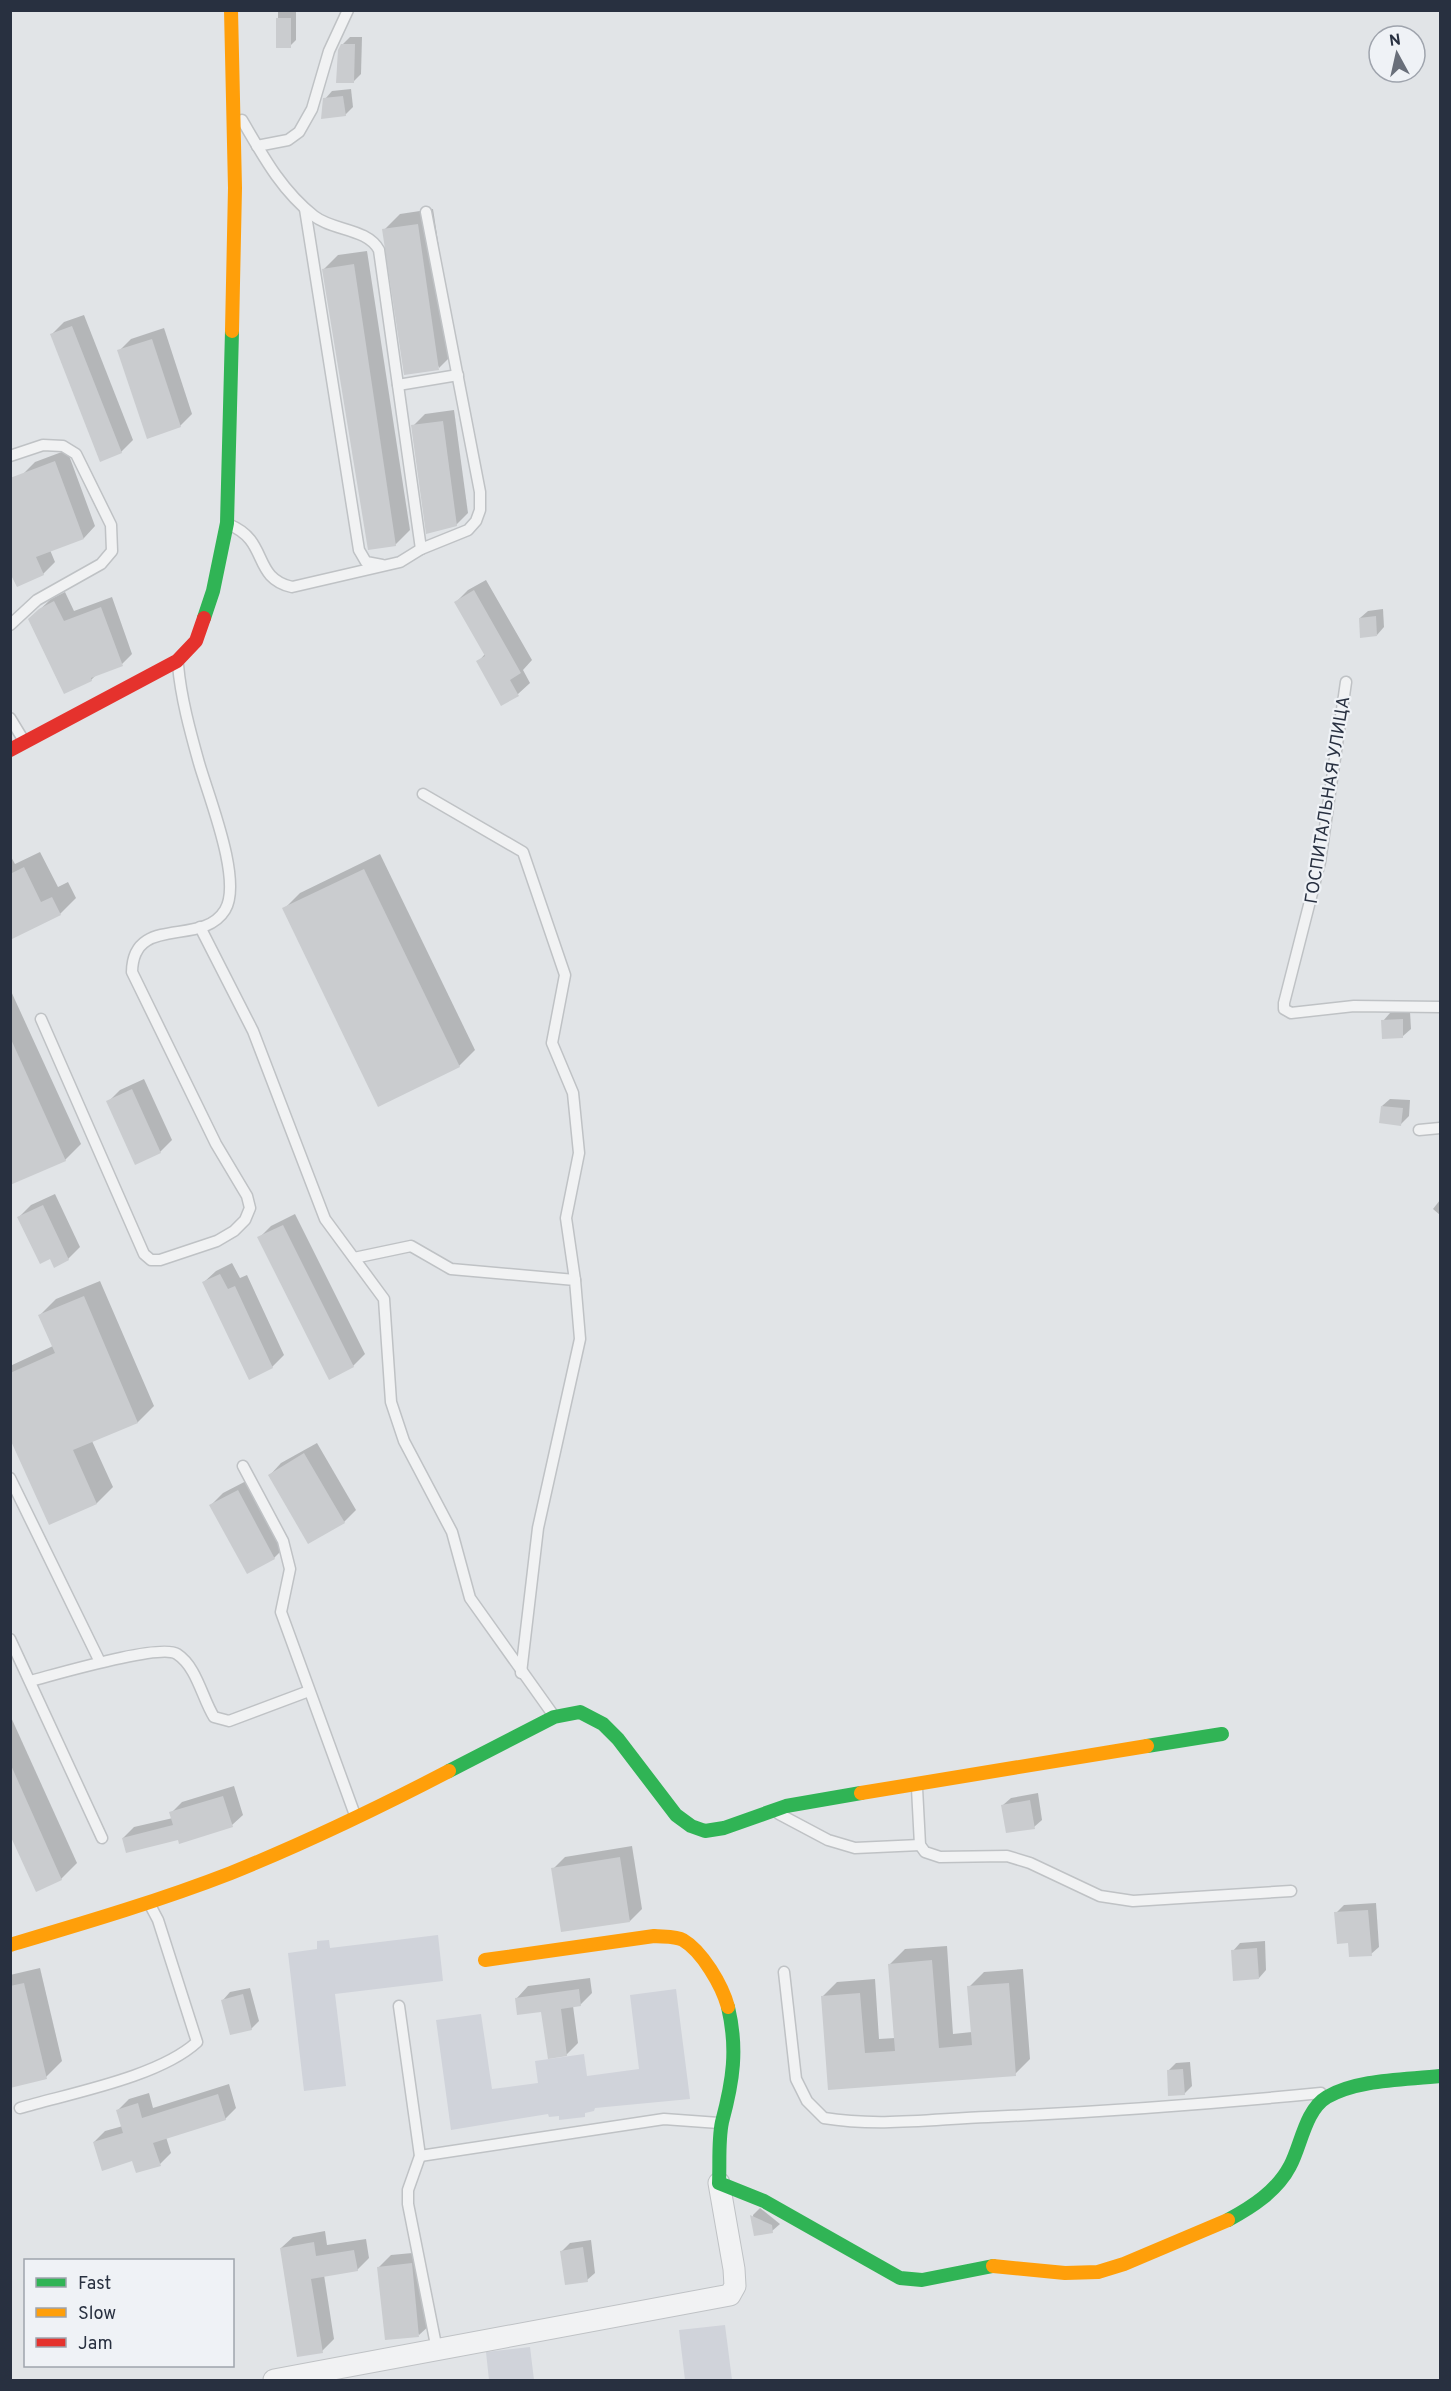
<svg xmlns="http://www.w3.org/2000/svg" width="1451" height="2391" viewBox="0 0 1451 2391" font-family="Overpass,sans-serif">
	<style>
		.built { fill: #d0d3da }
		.shadow { fill: #0003 }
		.building { fill: #cacccf }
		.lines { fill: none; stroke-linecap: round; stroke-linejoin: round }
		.lane-casing { stroke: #bfc2c5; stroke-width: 13 }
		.street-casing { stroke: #bfc2c5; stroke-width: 23 }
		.lane { stroke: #f1f2f3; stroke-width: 10 }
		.street { stroke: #f1f2f3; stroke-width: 21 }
		.fast { stroke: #30b455; stroke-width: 14 }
		.slow { stroke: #ff9f0a; stroke-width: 14 }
		.jam { stroke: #e5322d; stroke-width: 14 }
		.labels { text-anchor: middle; stroke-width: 4.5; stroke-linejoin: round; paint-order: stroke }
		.street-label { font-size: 18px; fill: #283040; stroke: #eff2f6 }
	</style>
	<rect width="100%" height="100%" fill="#e1e4e7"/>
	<!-- built -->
	<g class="built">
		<polygon points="438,1935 443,1981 335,1994 346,2086 304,2091 288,1953 317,1949 317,1941 329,1940 330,1948"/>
		<polygon points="676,1989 690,2099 595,2108 594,2111 585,2113 585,2117 559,2120 559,2116 549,2117 548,2114 451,2130 436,2020 481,2014 492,2089 538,2083 535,2061 584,2054 587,2076 639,2069 630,1995"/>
		<polygon points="725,2325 732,2380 685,2380 679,2330"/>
		<polygon points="530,2347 534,2380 489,2380 486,2352"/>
	</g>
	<!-- shadow -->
	<g class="shadow">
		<polygon points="278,10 296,10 296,40 290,46 278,46"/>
		<polygon points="350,37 362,37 361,74 353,82 342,45"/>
		<polygon points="351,89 353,107 345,115 325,99 332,91"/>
		<polygon points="433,209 455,352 439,368 384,230 400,214"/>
		<polygon points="367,251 410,530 395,545 324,269 338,255"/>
		<polygon points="84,315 133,440 121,452 52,334 64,322"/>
		<polygon points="164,328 192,414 180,426 119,351 131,339"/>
		<polygon points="454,410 468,513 456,525 428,532 413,426 425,414"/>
		<polygon points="67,450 95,526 84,538 50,550 55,562 43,574 18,585 23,474 35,462"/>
		<polygon points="486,580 532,660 523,670 530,683 518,694 502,704 478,662 485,654 456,602 468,590"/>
		<polygon points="65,592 74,611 112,597 132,654 122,664 98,673 91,680 30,619 51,599"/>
		<polygon points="1383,609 1384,627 1377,635 1360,618 1368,611"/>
		<polygon points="40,852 58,887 68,882 76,898 60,914 10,938 10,855 15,864"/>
		<polygon points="380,854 475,1050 459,1066 284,909 300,893"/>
		<polygon points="10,989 81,1144 65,1160 10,1184"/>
		<polygon points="1410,1012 1411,1029 1403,1036 1383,1021 1390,1013"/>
		<polygon points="144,1079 172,1140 160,1152 108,1102 120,1090"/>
		<polygon points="1390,1099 1410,1100 1409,1116 1401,1124 1382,1106"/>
		<polygon points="55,1194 80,1247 68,1259 51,1257 19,1217 31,1205"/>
		<polygon points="1440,1200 1440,1215 1433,1209"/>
		<polygon points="295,1214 365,1354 353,1366 259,1238 271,1226"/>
		<polygon points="232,1263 240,1278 247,1275 284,1355 272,1367 204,1282 216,1271"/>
		<polygon points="100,1281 154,1406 138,1422 92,1441 113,1487 97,1503 50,1523 10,1435 10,1366 53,1346 40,1315 56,1299"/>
		<polygon points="317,1443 356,1510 344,1522 270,1475 281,1463"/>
		<polygon points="250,1479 286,1546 274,1558 211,1505 223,1493"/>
		<polygon points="10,1715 77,1863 61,1879 10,1831"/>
		<polygon points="234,1786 243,1815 232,1825 179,1838 123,1838 134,1827 173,1818 171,1813 182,1802"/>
		<polygon points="1038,1793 1042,1820 1034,1827 1003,1805 1011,1798"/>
		<polygon points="632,1846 642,1909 630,1921 553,1869 565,1857"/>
		<polygon points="1376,1903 1379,1947 1371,1954 1349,1942 1336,1913 1344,1905"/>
		<polygon points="1265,1941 1266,1970 1259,1978 1233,1951 1240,1943"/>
		<polygon points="947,1946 953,2034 972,2032 969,1987 984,1972 1023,1969 1030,2059 1015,2074 829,2088 822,1997 837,1982 875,1979 879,2039 895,2038 890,1964 905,1949"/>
		<polygon points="40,1968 62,2061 46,2077 10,2086 10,1975"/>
		<polygon points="590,1978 592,1993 580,2005 573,2006 578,2043 566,2055 543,2010 517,1998 528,1986"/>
		<polygon points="250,1988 259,2021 251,2029 223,2000 230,1992"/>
		<polygon points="1190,2062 1192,2086 1184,2094 1168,2071 1176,2063"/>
		<polygon points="229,2084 236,2108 225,2119 166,2137 171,2153 160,2164 133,2159 94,2142 105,2131 123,2126 118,2110 129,2099 149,2093 153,2108"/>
		<polygon points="760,2208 780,2224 772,2231 755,2234 753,2215"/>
		<polygon points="325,2231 327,2245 366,2239 369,2258 357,2270 324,2275 334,2339 322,2351 281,2248 293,2237"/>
		<polygon points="591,2240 595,2273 587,2280 562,2251 570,2243"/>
		<polygon points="423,2252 431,2324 419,2335 379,2267 391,2255"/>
	</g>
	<!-- building -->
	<g class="building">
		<rect x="276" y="18" width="15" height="30"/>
		<polygon points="341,44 355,44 354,83 336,83 338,50"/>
		<polygon points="343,96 346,116 321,119 323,98"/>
		<polygon points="418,224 439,370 404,375 382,229"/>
		<polygon points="354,264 396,546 368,550 322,269"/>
		<polygon points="72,326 122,453 100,462 50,334"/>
		<polygon points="152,339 181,427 147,439 117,350"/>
		<polygon points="443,421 457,526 426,534 411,425"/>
		<polygon points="55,461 84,539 36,557 44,575 17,587 10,573 10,478"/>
		<polygon points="474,590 521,673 510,680 519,696 501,706 476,661 485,656 454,602"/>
		<polygon points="54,601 64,621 101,607 123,666 91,678 92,681 64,694 28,619 39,609"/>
		<polygon points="1376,616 1377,636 1360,638 1359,618"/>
		<polygon points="24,867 41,902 52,897 61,915 10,940 10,874"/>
		<polygon points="364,869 460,1067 378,1107 282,908"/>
		<polygon points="1403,1019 1403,1038 1382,1039 1381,1020"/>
		<polygon points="10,1037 66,1161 10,1185"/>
		<polygon points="132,1089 161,1153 135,1165 106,1101"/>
		<polygon points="1381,1106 1403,1108 1401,1126 1379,1123"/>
		<polygon points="43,1205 69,1260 54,1268 50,1259 40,1264 17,1217"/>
		<polygon points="283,1225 354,1367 329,1380 257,1237"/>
		<polygon points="220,1274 228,1289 235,1286 273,1368 249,1380 202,1282"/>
		<polygon points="84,1296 138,1423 73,1450 97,1504 49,1525 10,1439 10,1373 55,1353 38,1315"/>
		<polygon points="304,1453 345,1523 308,1544 268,1475"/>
		<polygon points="238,1490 275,1559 247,1574 209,1505"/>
		<polygon points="10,1763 62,1880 36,1892 10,1835"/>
		<polygon points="223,1796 233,1827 179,1844 178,1840 126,1853 122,1838 173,1825 169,1812"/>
		<polygon points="1030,1800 1035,1829 1006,1833 1001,1805"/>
		<polygon points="620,1857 630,1922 561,1932 551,1868"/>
		<polygon points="1368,1910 1372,1956 1349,1957 1348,1943 1337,1944 1334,1912"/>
		<polygon points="1257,1948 1259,1979 1233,1981 1231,1950"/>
		<polygon points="932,1960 939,2048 972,2045 967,1986 1009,1983 1016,2076 828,2090 821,1996 860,1993 865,2053 895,2051 888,1964"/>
		<polygon points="24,1983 47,2079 10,2088 10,1986"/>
		<polygon points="579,1989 581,2006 561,2009 567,2056 548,2059 541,2012 517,2015 515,1998"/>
		<polygon points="243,1994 252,2030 230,2035 221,2000"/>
		<polygon points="1183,2069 1185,2095 1168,2096 1167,2070"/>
		<polygon points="218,2094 226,2120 153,2143 161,2166 136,2173 132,2161 102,2171 93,2142 123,2133 116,2110 138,2103 142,2118"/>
		<polygon points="750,2215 772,2225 773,2233 754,2236"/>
		<polygon points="314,2242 316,2256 354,2250 358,2271 311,2279 323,2353 297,2357 280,2248"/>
		<polygon points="583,2247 588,2282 565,2285 560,2251"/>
		<polygon points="412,2263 419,2337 385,2340 377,2267"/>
	</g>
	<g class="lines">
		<!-- lane casing -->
		<g class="lane-casing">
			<g id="lane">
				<path d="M 242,120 C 263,156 281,190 314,216 C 333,231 367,228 379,250 L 421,549"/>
				<polyline points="257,146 288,140 299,132 312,109 329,51 348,10"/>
				<polyline points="305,209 359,550 366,562 382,565"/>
				<polyline points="398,385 458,375"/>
				<polyline points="10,456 43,445 63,446 76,454 111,525 112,551 101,564 37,600 10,625"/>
				<path d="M 230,525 C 269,541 252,578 292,587 L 400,562 L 421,549 L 468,530 L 476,521 L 480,510 L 480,492 L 426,212"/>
				<polyline points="1346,682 1320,862 1284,1003 1284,1009 1291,1013 1354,1006 1440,1007"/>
				<polyline points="10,718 24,741"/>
				<polyline points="423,794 523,852 565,975 552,1043 573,1093 579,1153 566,1218 575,1280"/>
				<polyline points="200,927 253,1031 325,1219 384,1299 391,1402 404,1441 452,1532 470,1598 554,1716"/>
				<path d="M 41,1019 L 144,1254 L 151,1260 L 160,1260 L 217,1241 L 234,1231 L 245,1220 L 250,1208 L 247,1196 L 216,1144 L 132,972 C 133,913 202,948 225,910 C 243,881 208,795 199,763 C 190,731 181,698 178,665"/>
				<polyline points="1419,1130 1440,1128"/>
				<polyline points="354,1258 411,1246 451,1269 575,1280 580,1339 538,1528 521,1673"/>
				<polyline points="243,1466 283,1541 290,1569 281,1612 355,1815"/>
				<polyline points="10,1478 100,1662"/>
				<polyline points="10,1639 102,1838"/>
				<path d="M 30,1681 C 54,1675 160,1643 177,1654 C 197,1667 202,1698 214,1717 L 229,1721 L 309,1691"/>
				<polyline points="917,1788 920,1845 925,1852 940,1857 1007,1856 1030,1863 1100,1896 1133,1901 1291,1891"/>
				<polyline points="779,1814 828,1840 855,1848 920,1845"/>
				<path d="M 784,1972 L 796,2079 L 807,2101 L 824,2118 C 878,2127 934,2119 988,2117 C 1100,2112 1210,2104 1321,2093"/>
				<polyline points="399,2006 420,2156 408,2190 408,2204 437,2350"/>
				<path d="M 20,2108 C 71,2093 159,2077 197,2042 L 158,1920 L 149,1903"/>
				<polyline points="420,2156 664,2119 719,2123"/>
			</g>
		</g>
		<!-- street casing -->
		<g class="street-casing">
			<polyline id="street" points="274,2380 730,2295 735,2286 734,2269 719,2183"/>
		</g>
		<!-- lane -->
		<use href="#lane" class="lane"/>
		<!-- street -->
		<use href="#street" class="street"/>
		<!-- fast -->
		<g class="fast">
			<polyline points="204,618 213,591 227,523 232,331"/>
			<polyline points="1147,1746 1222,1734"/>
			<polyline points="449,1771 554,1717 580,1712 603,1724 618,1739 676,1815 691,1826 705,1831 724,1828 786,1806 861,1793"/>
			<path d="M 728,2007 C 738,2049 733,2081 722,2122 C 718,2141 720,2164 719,2183 L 764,2201 L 900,2278 L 922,2280 L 993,2266"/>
			<path d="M 1228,2220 C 1252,2207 1277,2191 1290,2166 C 1301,2146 1305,2110 1327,2097 C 1358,2079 1405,2080 1440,2076"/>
		</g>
		<!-- slow -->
		<g class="slow">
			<polyline points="231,10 235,188 232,331"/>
			<polyline points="861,1793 1147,1746"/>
			<path d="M 10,1945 C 84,1923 159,1901 231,1873 C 305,1843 378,1808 449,1771"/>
			<path d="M 485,1960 L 654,1936 C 662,1937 676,1936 683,1940 C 702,1951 722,1985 728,2007"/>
			<polyline points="993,2266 1065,2273 1098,2272 1124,2264 1228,2220"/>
		</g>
		<!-- jam -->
		<polyline class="jam" points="10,750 177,661 196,641 204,618"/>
	</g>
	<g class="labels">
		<!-- street labels -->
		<g class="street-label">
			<text transform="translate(1327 800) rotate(-81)" y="6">ГОСПИТАЛЬНАЯ УЛИЦА</text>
		</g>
	</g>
	<!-- border -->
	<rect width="1451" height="2391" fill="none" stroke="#283040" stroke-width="24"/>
	<!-- legend -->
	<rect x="24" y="2259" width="210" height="108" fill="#eff2f6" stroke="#9fa4ad" stroke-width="1.5"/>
	<rect x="36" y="2278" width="30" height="9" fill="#30b455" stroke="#9fa4ad" stroke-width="1.5"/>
	<text x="78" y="2289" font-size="18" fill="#283040">Fast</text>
	<rect x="36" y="2308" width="30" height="9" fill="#ff9f0a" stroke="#9fa4ad" stroke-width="1.5"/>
	<text x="78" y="2319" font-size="18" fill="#283040">Slow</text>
	<rect x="36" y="2338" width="30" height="9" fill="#e5322d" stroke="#9fa4ad" stroke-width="1.5"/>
	<text x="78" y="2349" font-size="18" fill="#283040">Jam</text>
	<!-- north arrow -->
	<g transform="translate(1397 54) rotate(352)"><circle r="28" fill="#eff2f6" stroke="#9fa4ad" stroke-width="1.5"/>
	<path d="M0-4.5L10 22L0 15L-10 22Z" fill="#696f7a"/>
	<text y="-9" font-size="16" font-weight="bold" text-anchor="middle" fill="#283040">N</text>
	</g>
</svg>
